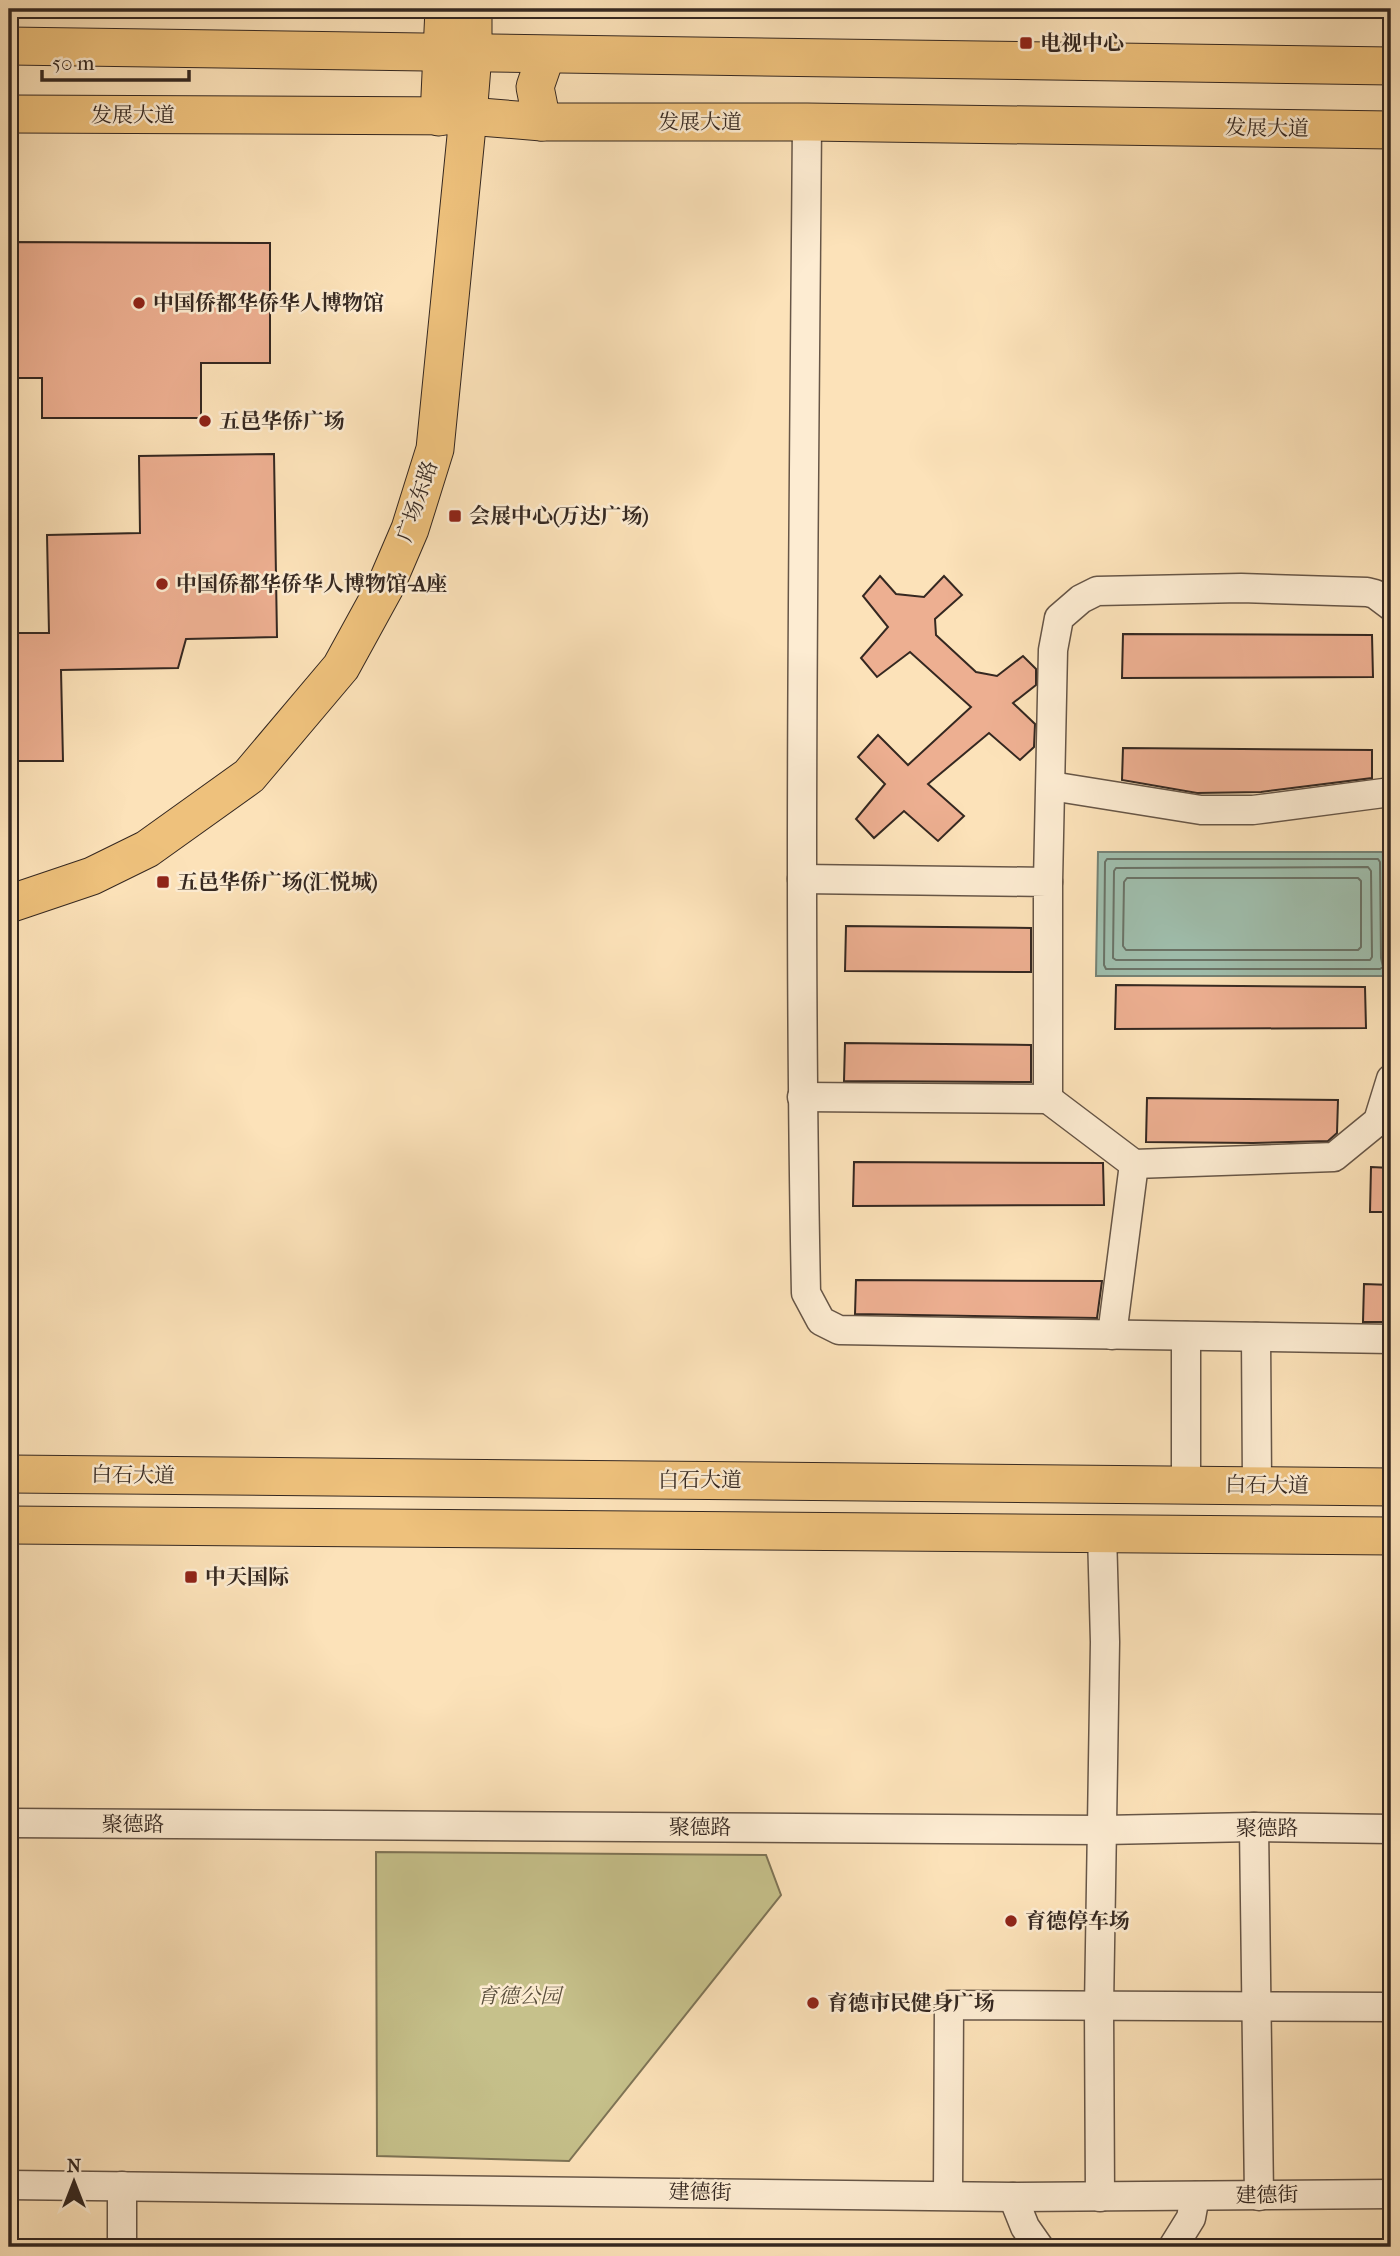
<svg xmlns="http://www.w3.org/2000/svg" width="1400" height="2256" viewBox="0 0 1400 2256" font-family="'IM FELL French Canon','Noto Serif SC',serif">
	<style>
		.green { fill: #c6c18b; stroke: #7e7456; stroke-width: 2 }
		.water { fill: #9fbead; stroke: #758275; stroke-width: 2 }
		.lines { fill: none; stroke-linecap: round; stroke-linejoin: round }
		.shore { stroke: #6a7367; stroke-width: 2 }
		.building { fill: #edaf91; stroke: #352821; stroke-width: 2 }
		.minor-casing { stroke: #675647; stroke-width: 31 }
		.major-casing { stroke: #352821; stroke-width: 39 }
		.minor { stroke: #fdecd2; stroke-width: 28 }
		.major { stroke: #eec17c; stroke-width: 37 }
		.poi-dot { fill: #8f2418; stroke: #fdecd2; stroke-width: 2.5 }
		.labels { text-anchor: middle; stroke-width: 5; stroke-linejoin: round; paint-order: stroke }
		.poi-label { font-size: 21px; font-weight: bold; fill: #352821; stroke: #fdecd2; text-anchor: start }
		.street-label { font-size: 21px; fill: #352821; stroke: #fdecd2 }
		.park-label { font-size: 21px; font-style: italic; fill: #594e3c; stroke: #fdecd2 }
	</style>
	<rect width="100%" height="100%" fill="#fce2b9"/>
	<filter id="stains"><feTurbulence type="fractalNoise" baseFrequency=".00286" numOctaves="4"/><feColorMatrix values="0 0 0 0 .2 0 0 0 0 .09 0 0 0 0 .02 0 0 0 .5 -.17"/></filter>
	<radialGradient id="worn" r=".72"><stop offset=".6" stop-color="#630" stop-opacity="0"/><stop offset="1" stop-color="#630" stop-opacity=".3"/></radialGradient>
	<!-- green -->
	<polygon class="green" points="376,1852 766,1855 781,1895 569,2161 377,2156"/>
	<!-- water -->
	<polygon class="water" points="1098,852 1387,852 1388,976 1096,976"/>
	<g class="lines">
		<!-- shore -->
		<g class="shore">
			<polygon points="1107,859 1378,859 1380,862 1381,958 1383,967 1380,969 1106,969 1104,965 1105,862"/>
			<polygon points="1368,867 1371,871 1372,957 1370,960 1116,960 1113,958 1114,871 1116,868"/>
			<polygon points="1127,878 1358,878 1361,881 1361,947 1358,950 1126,950 1123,946 1124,882"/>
		</g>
	</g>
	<!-- building -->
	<g class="building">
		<polygon points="9,242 270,243 270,363 201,363 201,418 42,418 42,378 9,378"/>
		<polygon points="274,454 277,637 186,639 178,668 61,670 63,761 9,761 9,633 49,633 47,535 140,533 139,456"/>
		<polygon points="880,576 896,594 924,597 944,576 962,595 935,619 936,635 976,672 997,676 1023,656 1036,669 1036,685 1013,703 1035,724 1034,747 1020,760 989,733 928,784 964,816 938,841 904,811 874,838 856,819 885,784 858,757 878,735 908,765 971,707 910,652 877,677 861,658 888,627 863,596"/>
		<polygon points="1123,634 1372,635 1373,677 1122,678"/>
		<polygon points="1123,748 1372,750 1372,778 1261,792 1197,793 1122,780"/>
		<polygon points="846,926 1031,928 1031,972 845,971"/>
		<polygon points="1116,985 1365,987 1366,1028 1115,1029"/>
		<polygon points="845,1043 1031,1045 1031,1082 844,1081"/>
		<polygon points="1147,1098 1338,1100 1337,1133 1328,1141 1253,1143 1146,1142"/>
		<polygon points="854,1162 1103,1163 1104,1205 853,1206"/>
		<polygon points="1371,1167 1391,1168 1391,1212 1370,1212"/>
		<polygon points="856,1280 1102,1281 1097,1318 855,1314"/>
		<polygon points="1364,1284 1391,1285 1391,1322 1363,1322"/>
	</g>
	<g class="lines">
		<!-- minor casing -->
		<g class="minor-casing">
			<g id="minor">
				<path d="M 807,122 C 804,512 798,903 806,1293 L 821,1321 L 839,1330 L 1391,1339"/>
				<polyline points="1051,786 1201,810 1253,810 1391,792"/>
				<polyline points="802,879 1048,882 1048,1099 802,1097"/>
				<polyline points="1048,882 1053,650 1059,618 1081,599 1097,591 1241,588 1367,592 1375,594 1391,606"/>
				<polyline points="1048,1099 1134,1164 1112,1335"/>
				<polyline points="1134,1164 1334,1157 1378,1121 1391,1079"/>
				<polyline points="1186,1336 1186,1484"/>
				<polyline points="1256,1337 1257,1484"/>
				<polyline points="9,1823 1103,1830 1254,1827 1391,1829"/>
				<polyline points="1254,1827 1259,2196"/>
				<polyline points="9,2185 1013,2197 1391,2194"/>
				<polyline points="948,2195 949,2005 1391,2007"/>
				<polyline points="1013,2197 1025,2227 1039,2247"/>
				<polyline points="1100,2197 1099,2007 1105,1642 1102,1533"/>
				<polyline points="122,2247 122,2186"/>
				<polyline points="1173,2247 1191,2218 1195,2196"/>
			</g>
		</g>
		<!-- major casing -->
		<g class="major-casing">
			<g id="major">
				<polyline points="9,46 1391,66"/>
				<polyline points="9,114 468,116 542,122 807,122 1391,130"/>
				<polyline points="439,117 444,9"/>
				<polyline points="542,122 535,87 546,55"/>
				<polyline points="9,904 92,876 147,849 249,776 341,667 386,585 410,529 435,449 468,116 473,54 473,9"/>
				<polyline points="9,1474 1391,1487"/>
				<polyline points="9,1525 1391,1536"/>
			</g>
		</g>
		<!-- minor -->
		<use href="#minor" class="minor"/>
		<!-- major -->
		<use href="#major" class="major"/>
	</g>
	<!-- markers -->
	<g class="poi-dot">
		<rect x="1019" y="36" width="14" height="14" rx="3.5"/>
		<circle cx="139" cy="303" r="7"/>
		<circle cx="205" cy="421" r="7"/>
		<rect x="448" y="509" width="14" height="14" rx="3.5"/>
		<circle cx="162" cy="584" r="7"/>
		<rect x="156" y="875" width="14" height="14" rx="3.5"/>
		<rect x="184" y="1570" width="14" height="14" rx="3.5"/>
		<circle cx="1011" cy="1921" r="7"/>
		<circle cx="813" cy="2003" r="7"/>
	</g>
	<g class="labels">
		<!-- poi labels -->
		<g class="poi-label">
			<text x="1040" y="50">电视中心</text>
			<text x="153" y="310">中国侨都华侨华人博物馆</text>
			<text x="219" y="428">五邑华侨广场</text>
			<text x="469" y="523">会展中心(万达广场)</text>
			<text x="176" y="591">中国侨都华侨华人博物馆-A座</text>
			<text x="177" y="889">五邑华侨广场(汇悦城)</text>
			<text x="205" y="1584">中天国际</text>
			<text x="1025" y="1928">育德停车场</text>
			<text x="827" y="2010">育德市民健身广场</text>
		</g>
		<!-- street labels -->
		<g class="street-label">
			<text x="133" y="122">发展大道</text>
			<text x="700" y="129">发展大道</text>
			<text transform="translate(1267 128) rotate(1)" y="7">发展大道</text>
			<text transform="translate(417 501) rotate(-71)" y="7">广场东路</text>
			<text transform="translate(133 1475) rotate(1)" y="7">白石大道</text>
			<text x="700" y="1487">白石大道</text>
			<text transform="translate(1267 1485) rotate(1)" y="7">白石大道</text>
			<text x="133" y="1831">聚德路</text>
			<text x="700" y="1834">聚德路</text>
			<text x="1267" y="1835">聚德路</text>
			<text transform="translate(700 2192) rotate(1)" y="7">建德街</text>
			<text transform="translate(1267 2195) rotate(-1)" y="7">建德街</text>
		</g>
		<!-- park labels -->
		<g class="park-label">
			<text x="519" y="2003">育德公园</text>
		</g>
	</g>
	<!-- margin -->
	<rect width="1400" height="2256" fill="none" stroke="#fce2b9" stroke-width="35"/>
	<rect x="10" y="10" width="1379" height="2235" fill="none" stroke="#352821" stroke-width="3.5"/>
	<rect x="18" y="18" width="1365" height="2221" fill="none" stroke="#352821" stroke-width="2"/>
	<!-- north arrow -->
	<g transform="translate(74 2182)" stroke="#fdecd2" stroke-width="5" paint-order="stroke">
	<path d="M0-5L12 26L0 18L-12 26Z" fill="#352821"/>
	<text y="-10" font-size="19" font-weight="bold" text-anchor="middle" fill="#352821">N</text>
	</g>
	<!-- scale -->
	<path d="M42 70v10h147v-10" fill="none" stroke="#352821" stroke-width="3.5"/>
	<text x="52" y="70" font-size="21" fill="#352821" stroke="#fdecd2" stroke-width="5" paint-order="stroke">50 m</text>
	<rect width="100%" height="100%" filter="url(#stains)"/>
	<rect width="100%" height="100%" fill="url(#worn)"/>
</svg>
